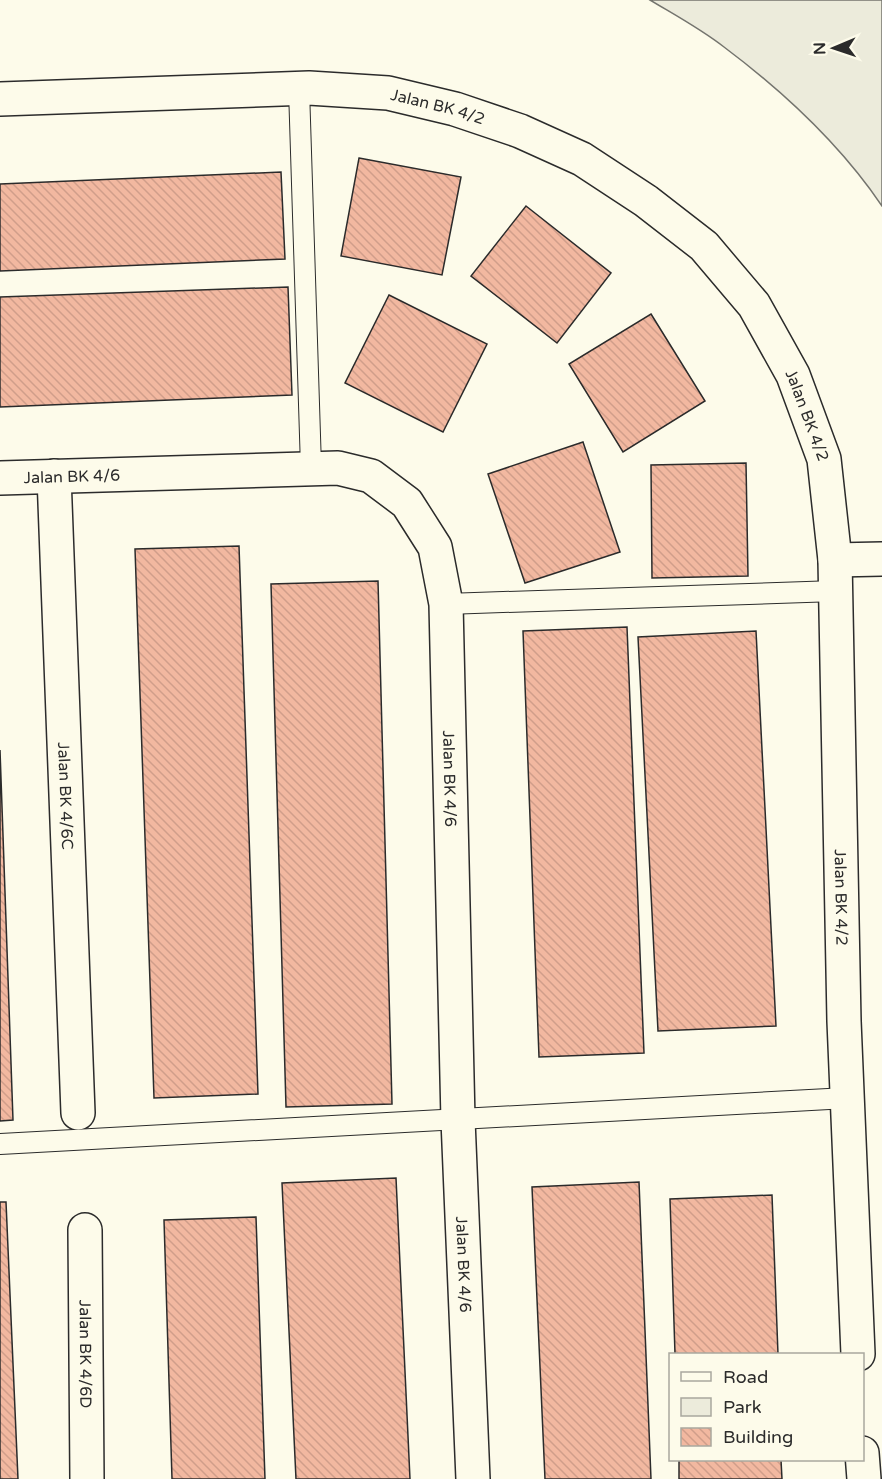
<svg xmlns="http://www.w3.org/2000/svg" width="882" height="1479" viewBox="0 0 882 1479" font-family="'Varela Round',sans-serif">
	<style>
		.green { fill: #ecebdb; stroke: #74746e; stroke-width: 1.5 }
		.building { fill: url(#building-back-hatch); stroke: #2b2b2b; stroke-width: 1.5 }
		.lines { fill: none; stroke-linecap: round; stroke-linejoin: round }
		.service-casing { stroke: #2b2b2b; stroke-width: 22 }
		.minor-casing { stroke: #2b2b2b; stroke-width: 36 }
		.service { stroke: #fdfbea; stroke-width: 20 }
		.minor { stroke: #fdfbea; stroke-width: 33 }
		.labels { text-anchor: middle; stroke-width: 4.5; stroke-linejoin: round; paint-order: stroke }
		.street-label { font-size: 16px; fill: #2b2b2b; stroke: #fdfbea }
	</style>
	<defs>
		<pattern id="building-back-hatch" width="6" height="6" patternUnits="userSpaceOnUse" patternTransform="scale(1.5)"><rect width="6" height="6" fill="#f2b8a0"/><path d="M-1 5l2 2M0 0l6 6M5-1l2 2" fill="none" stroke="#d09e8a"/></pattern>
	</defs>
	<rect width="100%" height="100%" fill="#fdfbea"/>
	<!-- green -->
	<path class="green" d="M 650,0 L 882,0 L 882,206 C 840,144 784,92 724,47 C 701,29 675,15 650,0 Z"/>
	<!-- building -->
	<g class="building">
		<polygon points="359,158 461,177 442,275 341,256"/>
		<polygon points="281,172 285,259 0,271 0,184"/>
		<polygon points="526,206 611,273 557,343 471,276"/>
		<polygon points="288,287 292,395 0,407 0,297"/>
		<polygon points="389,295 487,344 443,432 345,383"/>
		<polygon points="651,314 705,401 623,452 569,364"/>
		<polygon points="583,442 620,552 525,583 488,474"/>
		<polygon points="746,463 748,576 652,578 651,465"/>
		<polygon points="239,546 258,1094 154,1098 135,549"/>
		<polygon points="378,581 392,1104 286,1107 271,584"/>
		<polygon points="627,627 644,1053 539,1057 523,631"/>
		<polygon points="756,631 776,1026 658,1031 638,637"/>
		<polygon points="0,750 13,1120 0,1121"/>
		<polygon points="396,1178 410,1479 296,1479 282,1183"/>
		<polygon points="639,1182 651,1479 545,1479 532,1187"/>
		<polygon points="772,1195 778,1354 675,1354 670,1199"/>
		<polygon points="0,1202 6,1202 18,1479 0,1479"/>
		<polygon points="256,1217 265,1479 172,1479 164,1220"/>
		<polygon points="679,1460 781,1460 782,1479 679,1479"/>
	</g>
	<g class="lines">
		<!-- service casing -->
		<g class="service-casing">
			<g id="service">
				<polyline points="299,89 311,467"/>
				<polyline points="446,604 836,591"/>
				<polyline points="0,1144 847,1098"/>
			</g>
		</g>
		<!-- minor casing -->
		<g class="minor-casing">
			<g id="minor">
				<path id="s1" d="M 0,99 L 309,88 L 388,93 L 455,109 L 520,131 L 582,159 L 646,201 L 704,246 L 754,305 L 793,375 L 824,459 L 835,560 L 844,1021 L 858,1354"/>
				<path id="s2" d="M 54,476 L 78,1113"/>
				<path id="s3" d="M 0,478 L 338,468 L 371,476 L 407,503 L 435,547 L 446,604 L 458,1120 L 473,1479"/>
				<polyline points="835,560 882,559"/>
				<path id="s4" d="M 85,1230 L 87,1479"/>
				<polyline points="862,1453 864,1479"/>
			</g>
		</g>
		<!-- service -->
		<use href="#service" class="service"/>
		<!-- minor -->
		<use href="#minor" class="minor"/>
	</g>
	<g class="labels">
		<!-- street labels -->
		<g class="street-label">
			<text dy="6" stroke="none"><textPath href="#s1" startOffset="440">Jalan BK 4/2</textPath></text>
			<text dy="6" stroke="none"><textPath href="#s1" startOffset="944">Jalan BK 4/2</textPath></text>
			<text dy="6" stroke="none"><textPath href="#s3" startOffset="72">Jalan BK 4/6</textPath></text>
			<text dy="6" stroke="none"><textPath href="#s3" startOffset="702">Jalan BK 4/6</textPath></text>
			<text dy="6" stroke="none"><textPath href="#s2" startOffset="320">Jalan BK 4/6C</textPath></text>
			<text dy="6" stroke="none"><textPath href="#s1" startOffset="1430">Jalan BK 4/2</textPath></text>
			<text dy="6" stroke="none"><textPath href="#s3" startOffset="1188">Jalan BK 4/6</textPath></text>
			<text dy="6" stroke="none"><textPath href="#s4" startOffset="124">Jalan BK 4/6D</textPath></text>
		</g>
	</g>
	<!-- legend -->
	<rect x="669" y="1353" width="195" height="108" fill="#fdfbea" stroke="#a9a89e" stroke-width="1.5"/>
	<rect x="681" y="1372" width="30" height="9" fill="#fdfbea" stroke="#a9a89e" stroke-width="1.5"/>
	<text x="723" y="1383" font-size="18" fill="#2b2b2b">Road</text>
	<rect x="681" y="1398" width="30" height="18" fill="#ecebdb" stroke="#a9a89e" stroke-width="1.5"/>
	<text x="723" y="1413" font-size="18" fill="#2b2b2b">Park</text>
	<rect x="681" y="1428" width="30" height="18" fill="url(#building-back-hatch)" stroke="#a9a89e" stroke-width="1.5"/>
	<text x="723" y="1443" font-size="18" fill="#2b2b2b">Building</text>
	<!-- north arrow -->
	<g transform="translate(834 48) rotate(268)" stroke="#fdfbea" stroke-width="4.5" paint-order="stroke">
	<path d="M0-4.5L10 22L0 15L-10 22Z" fill="#2b2b2b"/>
	<text y="-9" font-size="16" font-weight="bold" text-anchor="middle" fill="#2b2b2b">N</text>
	</g>
</svg>
